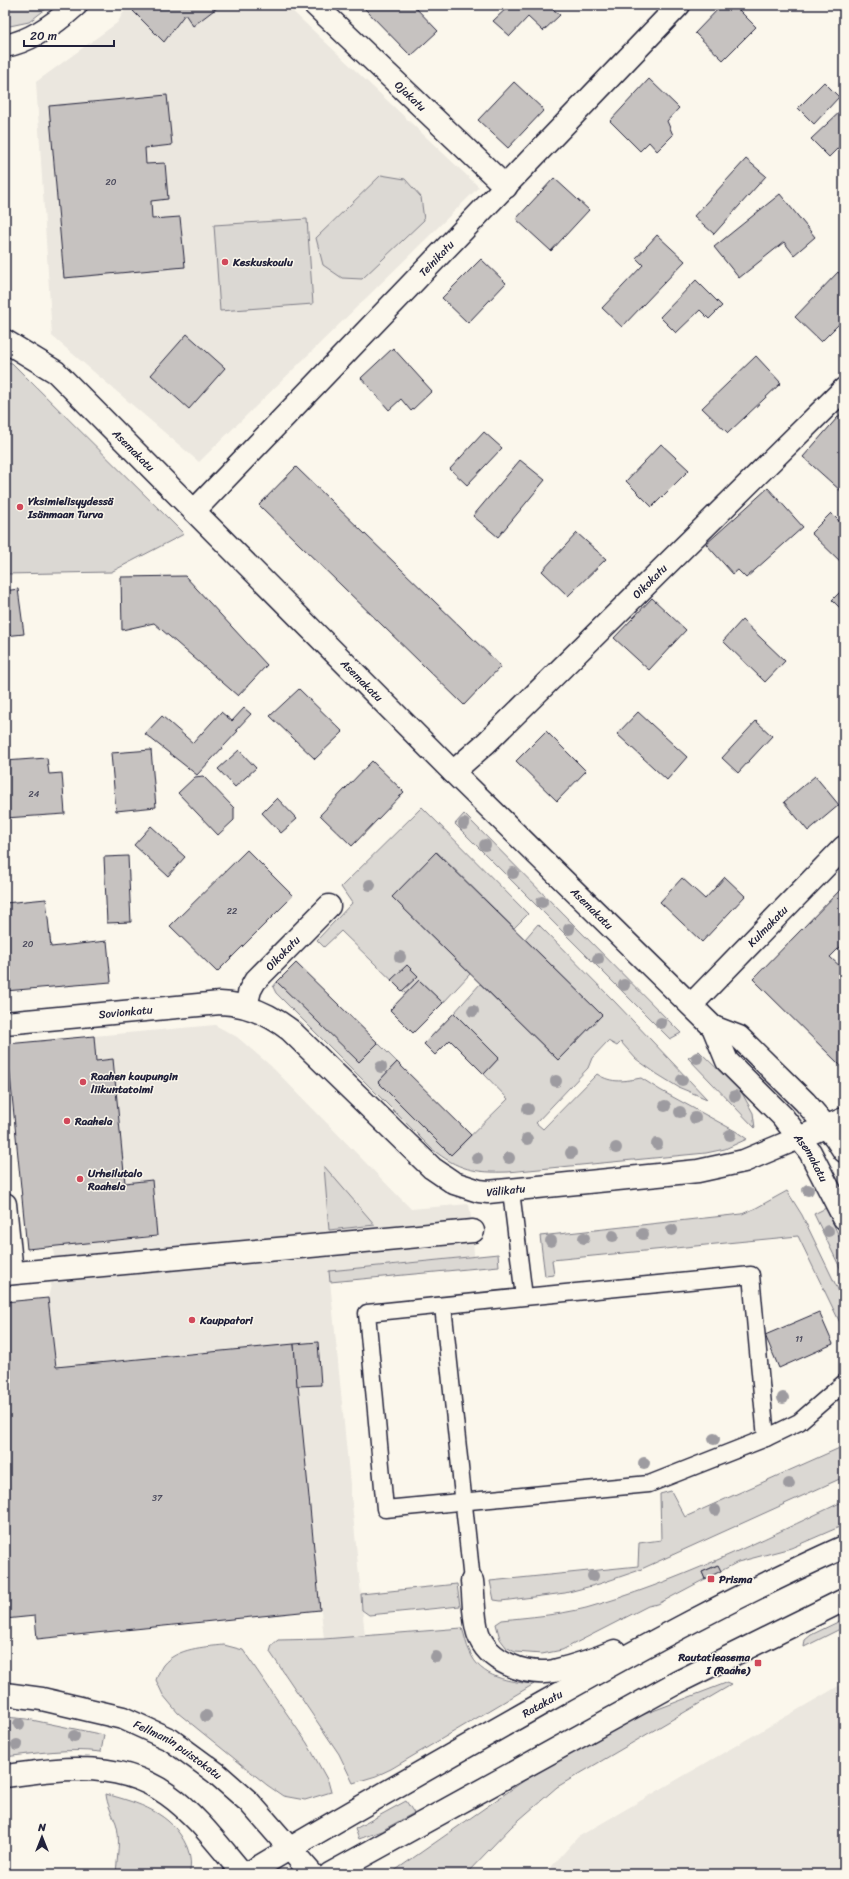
<svg xmlns="http://www.w3.org/2000/svg" width="849" height="1879" viewBox="0 0 849 1879" font-family="Sriracha,sans-serif">
	<style>
		.built { fill: #ebe7df }
		.green { fill: #dbd8d3; stroke: #7e7d87 }
		.building { fill: #c6c2c0; stroke: #22223b }
		.lines { fill: none; stroke-linecap: round; stroke-linejoin: round }
		.service-casing { stroke: #22223b; stroke-width: 19 }
		.pedestrian-casing { stroke: #22223b; stroke-width: 25 }
		.minor-casing { stroke: #22223b; stroke-width: 25 }
		.tertiary-casing { stroke: #22223b; stroke-width: 25 }
		.secondary-casing { stroke: #22223b; stroke-width: 25 }
		.service { stroke: #fbf7ec; stroke-width: 16 }
		.pedestrian { stroke: #fbf7ec; stroke-width: 22 }
		.minor { stroke: #fbf7ec; stroke-width: 22 }
		.tertiary { stroke: #fbf7ec; stroke-width: 22 }
		.secondary { stroke: #fbf7ec; stroke-width: 22 }
		.tree { fill: #9d9ba0 }
		.poi-dot { fill: #d1495b; stroke: #fbf7ec; stroke-width: 1.5 }
		.labels { text-anchor: middle; stroke-width: 3; stroke-linejoin: round; paint-order: stroke }
		.number-label { font-size: 9px; fill: #4b4a5c }
		.street-label { font-size: 11px; fill: #22223b; stroke: #fbf7ec }
		.poi-label { font-size: 11px; font-weight: bold; fill: #22223b; stroke: #fbf7ec; text-anchor: start }
	</style>
	<rect width="100%" height="100%" fill="#fbf7ec"/>
	<filter id="ink" filterUnits="userSpaceOnUse"><feTurbulence type="fractalNoise" baseFrequency=".025" numOctaves="2"/><feDisplacementMap in="SourceGraphic" scale="8" xChannelSelector="R" yChannelSelector="G"/><feConvolveMatrix kernelMatrix="1 2 1 2 8 2 1 2 1" color-interpolation-filters="sRGB"/></filter>
	<g filter="url(#ink)">
		<!-- built -->
		<g class="built">
			<polygon points="128,5 286,5 479,187 199,462 52,336 36,82 117,23"/>
			<polygon points="215,1025 237,1037 272,1067 411,1209 469,1204 473,1231 474,1256 329,1271 365,1636 324,1639 297,1386 321,1384 318,1342 56,1367 48,1298 55,1268 53,1246 157,1236 152,1180 125,1183 113,1060 96,1061 94,1036"/>
			<polygon points="844,1683 844,1874 545,1874 578,1837"/>
		</g>
		<!-- green -->
		<g class="green">
			<polygon points="5,5 51,5 29,22 5,27"/>
			<polygon points="381,175 405,179 421,197 424,220 362,279 342,278 323,265 316,238"/>
			<polygon points="307,219 313,304 220,311 214,225"/>
			<polygon points="5,362 12,363 184,534 111,572 5,574"/>
			<polygon points="422,807 528,914 514,928 437,852 392,897 470,974 443,1003 419,980 406,994 341,931 324,947 317,940 352,903 341,887"/>
			<polygon points="464,814 681,1033 670,1039 455,824"/>
			<path d="M 538,924 L 615,1002 L 707,1099 L 678,1087 L 657,1074 L 636,1059 L 621,1042 L 617,1046 L 608,1041 L 592,1058 L 588,1068 L 536,1123 L 543,1129 L 597,1074 C 612,1084 625,1081 641,1078 L 660,1090 L 737,1132 L 747,1139 L 725,1149 L 706,1153 L 508,1172 C 475,1173 458,1170 432,1149 L 276,993 L 273,987 L 277,982 L 378,1043 L 397,1062 L 378,1082 L 451,1155 L 508,1099 L 484,1074 L 499,1058 L 454,1013 L 480,984 L 558,1060 L 602,1015 L 525,939 Z"/>
			<polygon points="699,1051 742,1093 753,1113 755,1128 688,1058"/>
			<polygon points="324,1166 375,1225 329,1230"/>
			<polygon points="787,1191 802,1215 844,1302 844,1331 798,1236 552,1260 554,1275 545,1276 540,1236 742,1214 756,1208"/>
			<polygon points="826,1208 844,1247 844,1276 814,1214"/>
			<polygon points="498,1254 499,1266 330,1282 329,1271"/>
			<polygon points="844,1446 844,1477 637,1571 599,1584 565,1593 501,1601 494,1600 490,1581 638,1566 639,1543 661,1540 660,1494 671,1491 685,1517"/>
			<path d="M 844,1501 L 844,1525 L 791,1548 L 738,1562 L 721,1571 L 717,1565 L 702,1572 L 705,1579 L 658,1604 L 648,1606 L 562,1650 L 542,1654 L 515,1652 L 506,1647 L 500,1639 L 496,1624 L 502,1620 C 530,1617 558,1615 586,1608 C 675,1583 760,1541 844,1501 Z"/>
			<polygon points="457,1584 460,1606 369,1615 362,1610 361,1594"/>
			<polygon points="844,1619 844,1627 804,1647 805,1640 811,1635"/>
			<path d="M 462,1628 C 465,1636 466,1645 470,1652 C 480,1678 510,1682 534,1684 L 391,1769 L 376,1776 L 353,1783 L 339,1754 L 270,1652 L 272,1645 L 278,1640 L 324,1639 Z"/>
			<path d="M 224,1645 L 243,1650 L 307,1743 L 328,1781 L 331,1792 L 305,1800 L 283,1796 L 267,1785 L 178,1713 L 163,1695 L 156,1680 C 158,1675 160,1669 163,1665 C 177,1648 204,1647 224,1645 Z"/>
			<polygon points="726,1683 731,1685 557,1787 512,1826 466,1874 390,1874 525,1780 620,1725 645,1714"/>
			<path d="M 5,1717 L 27,1719 L 104,1735 L 101,1752 C 69,1748 37,1753 5,1757 Z"/>
			<path d="M 106,1794 C 138,1803 172,1812 187,1847 C 190,1855 192,1865 189,1874 L 116,1874 C 117,1858 121,1839 116,1823 C 112,1813 107,1805 106,1794 Z"/>
			<polygon points="406,1801 414,1813 381,1831 359,1839 355,1829"/>
		</g>
		<!-- building -->
		<g class="building">
			<polygon points="139,5 217,5 218,7 193,26 185,14 164,42 133,11"/>
			<polygon points="413,5 438,31 411,56 362,6"/>
			<polygon points="510,5 548,5 560,15 543,31 528,17 510,36 493,21"/>
			<polygon points="722,5 734,5 756,27 723,60 695,33"/>
			<polygon points="649,79 679,108 667,121 673,135 657,151 649,142 640,151 610,121"/>
			<polygon points="514,82 544,110 508,148 478,120"/>
			<polygon points="824,82 839,97 814,124 798,108"/>
			<polygon points="167,95 172,145 145,148 146,164 165,163 168,199 151,201 152,219 180,217 185,267 64,278 49,106"/>
			<polygon points="844,108 844,142 829,157 811,139"/>
			<polygon points="746,159 766,176 714,234 694,216"/>
			<polygon points="554,178 589,210 551,251 516,219"/>
			<polygon points="780,194 815,237 794,255 784,242 739,278 714,247"/>
			<polygon points="657,235 685,261 622,327 602,308 643,265 636,258"/>
			<polygon points="481,259 506,283 468,323 442,298"/>
			<polygon points="838,272 844,278 844,319 821,342 795,317"/>
			<polygon points="696,280 722,306 709,319 700,310 676,333 660,317"/>
			<polygon points="187,334 225,368 189,409 151,375"/>
			<polygon points="393,348 432,391 411,411 401,399 389,410 361,378"/>
			<polygon points="756,356 781,383 728,433 702,408"/>
			<polygon points="844,410 844,490 842,492 803,457"/>
			<polygon points="484,432 502,448 467,485 450,469"/>
			<polygon points="661,444 689,470 652,507 626,481"/>
			<polygon points="520,460 545,480 498,537 473,516"/>
			<polygon points="296,467 501,666 464,705 259,505"/>
			<polygon points="768,488 803,527 746,578 738,570 733,574 706,544"/>
			<polygon points="831,513 844,526 844,565 811,533"/>
			<polygon points="577,533 606,559 568,596 542,571"/>
			<polygon points="185,576 267,665 238,696 154,623 122,630 121,577"/>
			<polygon points="844,588 844,612 832,600"/>
			<polygon points="18,589 24,634 5,636 5,591"/>
			<polygon points="652,598 686,630 649,670 614,638"/>
			<polygon points="742,620 785,661 765,682 723,641"/>
			<polygon points="299,689 343,732 315,759 270,716"/>
			<polygon points="244,708 251,714 236,730 238,731 197,775 145,734 162,716 193,743 221,712 232,721"/>
			<polygon points="638,712 687,757 667,780 617,734"/>
			<polygon points="756,721 772,736 738,773 722,758"/>
			<polygon points="546,731 586,771 557,801 516,761"/>
			<polygon points="151,750 156,807 116,811 111,753"/>
			<polygon points="239,750 256,768 235,787 218,769"/>
			<polygon points="47,758 49,774 62,773 65,814 5,818 5,761"/>
			<polygon points="372,761 404,792 352,846 320,815"/>
			<polygon points="203,776 234,808 234,820 218,835 178,793 195,777"/>
			<polygon points="815,776 839,805 808,831 784,802"/>
			<polygon points="277,798 297,819 281,833 262,813"/>
			<polygon points="151,826 185,857 168,876 134,845"/>
			<polygon points="247,850 293,896 217,972 170,926"/>
			<polygon points="436,852 602,1015 558,1060 392,897"/>
			<polygon points="128,856 131,922 107,923 104,857"/>
			<polygon points="725,877 745,896 702,942 660,902 682,878 705,899"/>
			<polygon points="844,886 844,943 830,957 844,970 844,1069 753,979"/>
			<polygon points="46,899 51,947 107,941 111,982 5,991 5,903"/>
			<polygon points="296,963 378,1043 359,1062 277,982"/>
			<polygon points="407,965 418,976 402,991 391,980"/>
			<polygon points="419,980 443,1003 413,1033 390,1010"/>
			<polygon points="454,1013 499,1058 484,1074 450,1040 435,1055 424,1044"/>
			<polygon points="94,1036 96,1061 113,1059 125,1183 152,1180 157,1236 27,1249 7,1044"/>
			<polygon points="397,1062 471,1135 451,1155 378,1082"/>
			<polygon points="48,1298 56,1367 294,1344 320,1610 37,1639 35,1616 5,1619 5,1302"/>
			<polygon points="819,1312 833,1344 779,1368 765,1335"/>
			<polygon points="318,1342 321,1385 297,1386 294,1344"/>
			<polygon points="718,1565 721,1571 705,1579 702,1572"/>
		</g>
		<g class="lines">
			<!-- service casing -->
			<g class="service-casing">
				<g id="service">
					<polyline points="511,1191 524,1297 367,1313 385,1509 649,1484 766,1438 751,1275 524,1297"/>
					<polyline points="443,1306 472,1581"/>
					<polyline points="766,1438 799,1422 844,1383"/>
				</g>
			</g>
			<!-- pedestrian casing -->
			<g class="pedestrian-casing">
				<polyline id="pedestrian" points="5,1274 473,1231"/>
			</g>
			<!-- minor casing -->
			<g class="minor-casing">
				<g id="minor">
					<path id="s1" d="M 315,5 L 506,187"/>
					<path d="M 5,46 C 32,41 56,23 76,5"/>
					<path id="s2" d="M 5,341 L 56,372 L 453,772 L 713,1027 L 727,1061 L 782,1116 L 810,1152 L 844,1218"/>
					<path id="s3" d="M 194,511 L 679,5"/>
					<path id="s4" d="M 453,772 L 486,743 L 844,389"/>
					<path id="s5" d="M 691,1005 L 844,847"/>
					<path id="s6" d="M 246,1006 L 250,990 L 255,981 L 329,906"/>
					<path id="s7" d="M 5,1023 L 220,1003 C 247,1004 269,1014 290,1030 L 432,1168 L 454,1183 L 479,1191 L 488,1192 L 698,1171 L 744,1161 L 844,1119"/>
					<polyline points="713,1027 739,1037 805,1102 835,1137 844,1151"/>
					<polyline points="5,1204 12,1273"/>
				</g>
			</g>
			<!-- tertiary casing -->
			<g class="tertiary-casing">
				<g id="tertiary">
					<path id="s8" d="M 5,1694 L 42,1699 L 123,1718 L 171,1740 L 216,1773 L 249,1802 L 312,1874"/>
					<path d="M 5,1776 C 30,1773 56,1768 81,1769 C 164,1769 194,1816 243,1874"/>
				</g>
			</g>
			<!-- secondary casing -->
			<g class="secondary-casing">
				<g id="secondary">
					<path d="M 472,1581 C 474,1598 473,1618 478,1633 C 487,1662 526,1676 554,1671 C 574,1666 596,1659 615,1651"/>
					<path id="s9" d="M 247,1874 C 345,1815 444,1759 543,1703 C 642,1647 741,1593 844,1547"/>
					<polyline points="330,1874 678,1682 844,1600"/>
				</g>
			</g>
			<!-- service -->
			<use href="#service" class="service"/>
			<!-- pedestrian -->
			<use href="#pedestrian" class="pedestrian"/>
			<!-- minor -->
			<use href="#minor" class="minor"/>
			<!-- tertiary -->
			<use href="#tertiary" class="tertiary"/>
			<!-- secondary -->
			<use href="#secondary" class="secondary"/>
		</g>
		<!-- trees -->
		<g class="tree">
			<circle cx="464" cy="824" r="6"/>
			<circle cx="485" cy="845" r="6"/>
			<circle cx="513" cy="873" r="6"/>
			<circle cx="370" cy="885" r="6"/>
			<circle cx="542" cy="902" r="6"/>
			<circle cx="569" cy="929" r="6"/>
			<circle cx="400" cy="957" r="6"/>
			<circle cx="598" cy="959" r="6"/>
			<circle cx="624" cy="985" r="6"/>
			<circle cx="473" cy="1011" r="6"/>
			<circle cx="661" cy="1023" r="6"/>
			<circle cx="697" cy="1058" r="6"/>
			<circle cx="381" cy="1067" r="6"/>
			<circle cx="682" cy="1080" r="6"/>
			<circle cx="556" cy="1081" r="6"/>
			<circle cx="735" cy="1096" r="6"/>
			<circle cx="665" cy="1106" r="6"/>
			<circle cx="528" cy="1109" r="6"/>
			<circle cx="680" cy="1112" r="6"/>
			<circle cx="695" cy="1118" r="6"/>
			<circle cx="730" cy="1135" r="6"/>
			<circle cx="527" cy="1139" r="6"/>
			<circle cx="657" cy="1144" r="6"/>
			<circle cx="616" cy="1148" r="6"/>
			<circle cx="571" cy="1153" r="6"/>
			<circle cx="477" cy="1158" r="6"/>
			<circle cx="509" cy="1158" r="6"/>
			<circle cx="808" cy="1190" r="6"/>
			<circle cx="672" cy="1230" r="6"/>
			<circle cx="828" cy="1231" r="6"/>
			<circle cx="643" cy="1234" r="6"/>
			<circle cx="613" cy="1236" r="6"/>
			<circle cx="584" cy="1238" r="6"/>
			<circle cx="551" cy="1241" r="6"/>
			<circle cx="783" cy="1398" r="6"/>
			<circle cx="714" cy="1439" r="6"/>
			<circle cx="644" cy="1463" r="6"/>
			<circle cx="789" cy="1484" r="6"/>
			<circle cx="715" cy="1510" r="6"/>
			<circle cx="593" cy="1576" r="6"/>
			<circle cx="436" cy="1657" r="6"/>
			<circle cx="206" cy="1716" r="6"/>
			<circle cx="19" cy="1724" r="6"/>
			<circle cx="74" cy="1736" r="6"/>
			<circle cx="17" cy="1745" r="6"/>
		</g>
	</g>
	<!-- markers -->
	<g class="poi-dot">
		<circle cx="225" cy="262" r="4"/>
		<circle cx="20" cy="507" r="4"/>
		<circle cx="83" cy="1082" r="4"/>
		<circle cx="67" cy="1121" r="4"/>
		<circle cx="80" cy="1179" r="4"/>
		<circle cx="192" cy="1320" r="4"/>
		<rect x="707" y="1575" width="8" height="8" rx="2"/>
		<rect x="754" y="1659" width="8" height="8" rx="2"/>
	</g>
	<g class="labels">
		<!-- number labels -->
		<g class="number-label">
			<text x="111" y="185">20</text>
			<text x="34" y="797">24</text>
			<text x="232" y="914">22</text>
			<text x="28" y="947">20</text>
			<text x="799" y="1342">11</text>
			<text x="157" y="1501">37</text>
		</g>
		<!-- street labels -->
		<g class="street-label">
			<text dy="4" stroke="none"><textPath href="#s1" startOffset="132">Ojakatu</textPath></text>
			<text dy="4" stroke="none"><textPath href="#s3" startOffset="350">Teinikatu</textPath></text>
			<text dy="4" stroke="none"><textPath href="#s2" startOffset="170">Asemakatu</textPath></text>
			<text dy="4" stroke="none"><textPath href="#s4" startOffset="274">Oikokatu</textPath></text>
			<text dy="4" stroke="none"><textPath href="#s2" startOffset="494">Asemakatu</textPath></text>
			<text dy="4" stroke="none"><textPath href="#s2" startOffset="818">Asemakatu</textPath></text>
			<text dy="4" stroke="none"><textPath href="#s5" startOffset="110">Kulmakatu</textPath></text>
			<text dy="4" stroke="none"><textPath href="#s6" startOffset="66">Oikokatu</textPath></text>
			<text dy="4" stroke="none"><textPath href="#s7" startOffset="121">Sovionkatu</textPath></text>
			<text dy="4" stroke="none"><textPath href="#s2" startOffset="1153">Asemakatu</textPath></text>
			<text dy="4" stroke="none"><textPath href="#s7" startOffset="570">Välikatu</textPath></text>
			<text dy="4" stroke="none"><textPath href="#s9" startOffset="341">Ratakatu</textPath></text>
			<text dy="4" stroke="none"><textPath href="#s8" startOffset="184">Fellmanin puistokatu</textPath></text>
		</g>
		<!-- poi labels -->
		<g class="poi-label">
			<text x="233" y="266">Keskuskoulu</text>
			<text x="28" y="505">Yksimielisyydessä<tspan x="28" dy="13">Isänmaan Turva</tspan></text>
			<text x="91" y="1080">Raahen kaupungin<tspan x="91" dy="13">liikuntatoimi</tspan></text>
			<text x="75" y="1125">Raahela</text>
			<text x="88" y="1177">Urheilutalo<tspan x="88" dy="13">Raahela</tspan></text>
			<text x="200" y="1324">Kauppatori</text>
			<text x="719" y="1583">Prisma</text>
			<text x="750" y="1661" text-anchor="end">Rautatieasema<tspan x="750" dy="13">I (Raahe)</tspan></text>
		</g>
	</g>
	<!-- margin -->
	<rect width="849" height="1879" fill="none" stroke="#fbf7ec" stroke-width="20"/>
	<rect x="10" y="10" width="829" height="1859" fill="none" stroke="#22223b" stroke-width="1.5" filter="url(#ink)"/>
	<!-- north arrow -->
	<g transform="translate(42 1837)" stroke="#fbf7ec" stroke-width="3" paint-order="stroke">
	<path d="M0-3L7 15L0 10L-7 15Z" fill="#22223b"/>
	<text y="-6" font-size="11" font-weight="bold" text-anchor="middle" fill="#22223b">N</text>
	</g>
	<!-- scale -->
	<path d="M24 40v6h90v-6" fill="none" stroke="#22223b" stroke-width="2"/>
	<text x="30" y="40" font-size="12" fill="#22223b" stroke="#fbf7ec" stroke-width="3" paint-order="stroke">20 m</text>
</svg>
